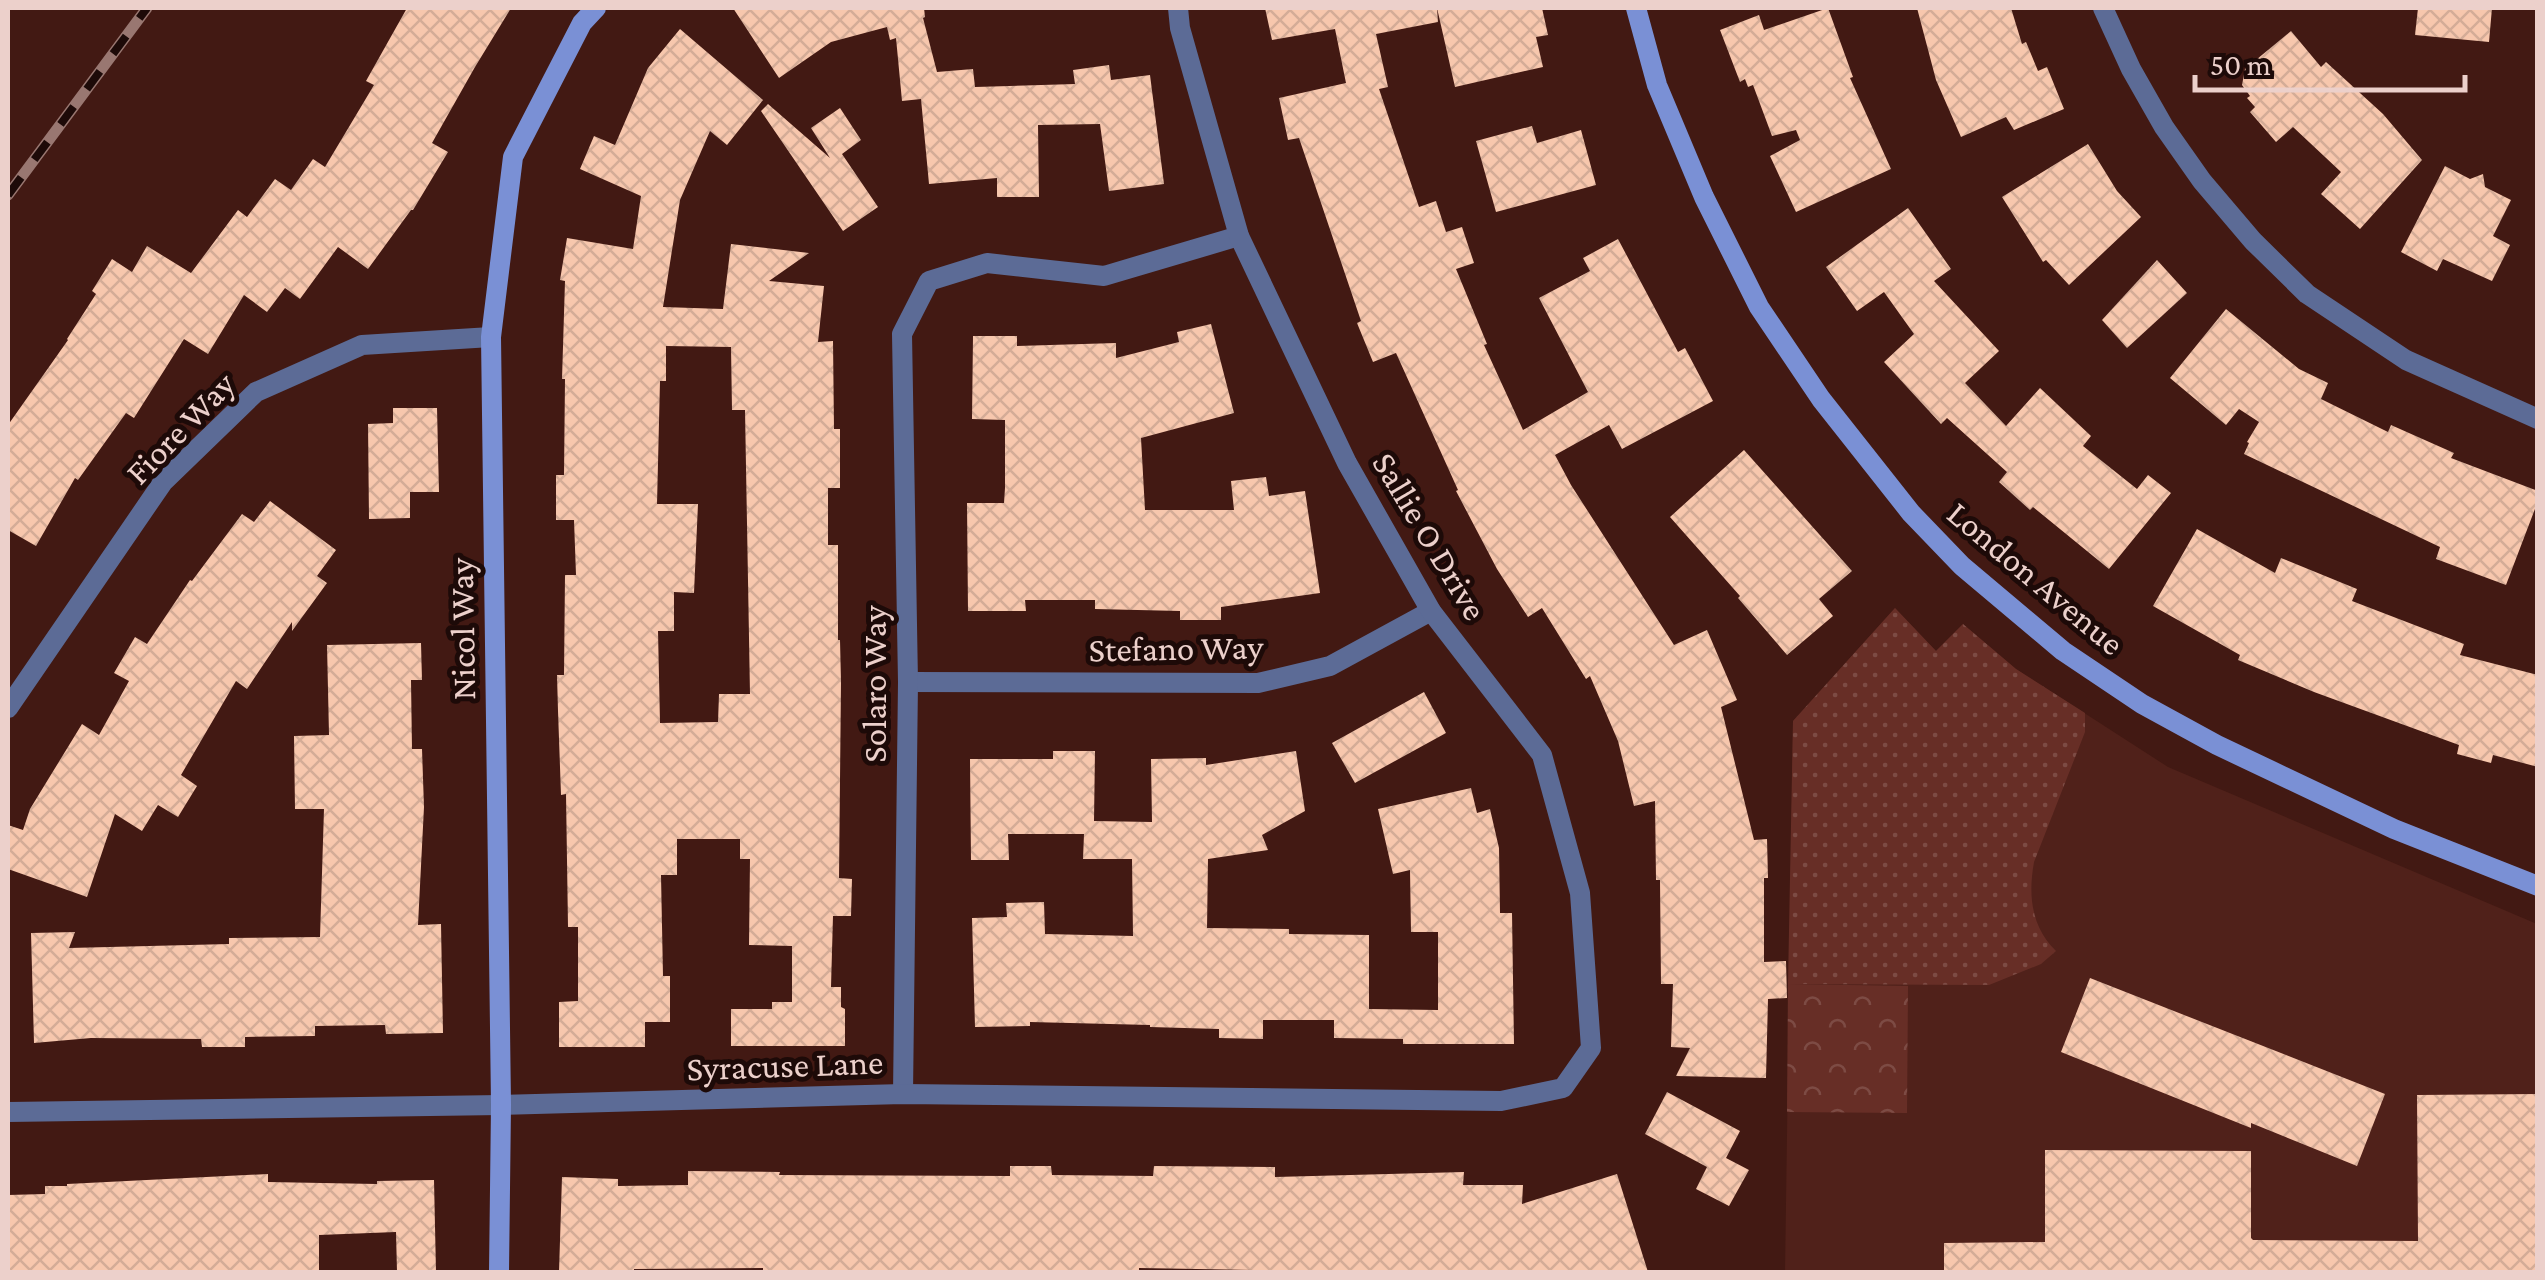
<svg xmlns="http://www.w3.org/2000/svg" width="2545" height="1280" viewBox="0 0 2545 1280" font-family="'Crimson Pro',serif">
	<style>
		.built { fill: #50211a }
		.grass { fill: url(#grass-dots) }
		.park { fill: url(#park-crowns) }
		.building { fill: url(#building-cross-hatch); fill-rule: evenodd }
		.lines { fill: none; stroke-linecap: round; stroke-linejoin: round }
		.street { stroke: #5c6b96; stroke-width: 20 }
		.secondary { stroke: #7a90d5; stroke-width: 20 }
		.rail-casing { stroke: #997771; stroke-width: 11 }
		.rail { stroke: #1d0a08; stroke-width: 8; stroke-dasharray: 22; stroke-linecap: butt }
		.labels { text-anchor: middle; stroke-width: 10; stroke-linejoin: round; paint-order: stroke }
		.street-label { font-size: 35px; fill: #ecd0cb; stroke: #1d0a08 }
	</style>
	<defs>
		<pattern id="grass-dots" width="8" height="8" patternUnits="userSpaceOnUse" patternTransform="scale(2.5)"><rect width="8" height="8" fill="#672e26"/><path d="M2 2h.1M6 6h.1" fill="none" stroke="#7d4b44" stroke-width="1.8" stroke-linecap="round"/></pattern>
		<pattern id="park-crowns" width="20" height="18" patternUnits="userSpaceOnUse" patternTransform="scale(2.5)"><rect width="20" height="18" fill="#672e26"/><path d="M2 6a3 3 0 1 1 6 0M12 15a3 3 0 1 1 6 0" fill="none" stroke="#7d4b44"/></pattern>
		<pattern id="building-cross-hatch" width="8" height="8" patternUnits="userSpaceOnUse" patternTransform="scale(2.5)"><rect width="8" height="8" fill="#f7c7ad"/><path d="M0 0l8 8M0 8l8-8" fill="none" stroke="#d4ac97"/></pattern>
	</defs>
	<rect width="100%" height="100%" fill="#421913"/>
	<!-- built -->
	<polygon class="built" points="1895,608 1936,651 1963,624 2016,669 2168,767 2537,924 2537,1272 1785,1272 1793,721"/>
	<!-- grass -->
	<path class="grass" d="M 1895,608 L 1936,651 L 1963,624 L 2016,669 L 2085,713 L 2085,732 L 2034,862 C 2028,895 2031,927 2056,951 L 2041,964 L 1989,985 L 1788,984 L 1793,721 Z"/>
	<!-- park -->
	<polygon class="park" points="1788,984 1908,986 1907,1113 1787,1112"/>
	<!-- building -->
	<g class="building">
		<polygon points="407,8 511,8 475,67 432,143 448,152 413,210 411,210 368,269 338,247 300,299 285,288 267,312 244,295 208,354 184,339 134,418 126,413 78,480 75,478 36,546 8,530 8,425 68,340 67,339 96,294 92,291 112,259 132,272 147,246 191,273 238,210 247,217 275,179 291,190 313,159 325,167 374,85 366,81"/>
		<polygon points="733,8 924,8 925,17 923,18 937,72 973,69 975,87 1075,84 1073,70 1109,65 1111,80 1150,75 1164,184 1109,191 1100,124 1038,125 1039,197 997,197 997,178 929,184 921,99 902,101 896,38 890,40 887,27 831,42 779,78"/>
		<polygon points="1265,8 1437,8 1438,22 1376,34 1388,87 1379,89 1419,207 1436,201 1446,232 1462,227 1474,263 1456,269 1487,344 1484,345 1523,430 1588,392 1539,298 1590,271 1583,258 1618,239 1678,352 1685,348 1713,401 1622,449 1609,425 1555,455 1571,485 1674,645 1707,630 1737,700 1721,707 1754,840 1767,839 1768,878 1764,878 1764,962 1786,961 1787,998 1768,999 1766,1078 1676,1076 1690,1048 1671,1047 1673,984 1661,984 1660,880 1656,880 1655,801 1634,806 1618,741 1590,676 1586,679 1542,608 1528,617 1497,569 1456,491 1458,490 1396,353 1373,362 1357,323 1361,321 1299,138 1288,140 1279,98 1346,83 1335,29 1272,40"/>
		<polygon points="1437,8 1542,8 1548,35 1536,37 1543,67 1455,87"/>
		<polygon points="1828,8 1853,77 1850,78 1891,169 1796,212 1770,156 1800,140 1796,130 1772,136 1753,85 1748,87 1745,79 1740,82 1720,30 1759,15 1764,30"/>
		<polygon points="1917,8 2011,8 2022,44 2026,42 2038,71 2047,67 2064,109 2014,130 2006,117 1961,137 1936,80"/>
		<polygon points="2418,8 2492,8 2489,42 2415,35"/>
		<path d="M 680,29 L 763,100 L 727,145 L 710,131 L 680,200 L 663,307 L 723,309 L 731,244 L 809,253 L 769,281 L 824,286 L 818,342 L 833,341 L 834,429 L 840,429 L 840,488 L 828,488 L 828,545 L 838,545 L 838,640 L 840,640 L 841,682 L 839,878 L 852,879 L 851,916 L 833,916 L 831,987 L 841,987 L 841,1007 L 845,1009 L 845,1046 L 731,1046 L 731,1009 L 772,1009 L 772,1002 L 792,1002 L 792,946 L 749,945 L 750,859 L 740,859 L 740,839 L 677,839 L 677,875 L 661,875 L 663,976 L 670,976 L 670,1022 L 645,1022 L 645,1047 L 559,1047 L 559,1002 L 578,1001 L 578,927 L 568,927 L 566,794 L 561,795 L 558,711 L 557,675 L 564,675 L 565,575 L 576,575 L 574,520 L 556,520 L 556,475 L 564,475 L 565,379 L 562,379 L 565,281 L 560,280 L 567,238 L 633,249 L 641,196 L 580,169 L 594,136 L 615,145 L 648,68 ZM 666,346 L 731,347 L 732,410 L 745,410 L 750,694 L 719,694 L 718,722 L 660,723 L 658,631 L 674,631 L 674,592 L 694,593 L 698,504 L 657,504 L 660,381 L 666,381 Z"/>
		<polygon points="2291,31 2321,67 2326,62 2383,114 2422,160 2360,229 2321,194 2341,172 2293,127 2276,142 2250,112 2255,107 2247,98 2250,96 2242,85 2245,69"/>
		<polygon points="768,104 830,158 811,128 840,108 861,140 842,154 878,207 843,231 761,111"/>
		<polygon points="1532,126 1537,143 1581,130 1596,185 1496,212 1476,141"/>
		<polygon points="2088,144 2117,191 2141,217 2069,285 2046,260 2043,262 2002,197"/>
		<polygon points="2445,166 2470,179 2483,174 2485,187 2511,200 2493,236 2510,245 2492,281 2443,259 2437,271 2401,252"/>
		<polygon points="1908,208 1951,269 1934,281 1999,351 1965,383 2006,426 2040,388 2091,436 2083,446 2137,489 2148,475 2171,493 2109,569 2033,507 2030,510 1999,482 2007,472 1947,418 1941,424 1884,362 1914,334 1884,292 1857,311 1826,267"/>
		<polygon points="2157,260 2187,293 2127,348 2102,320"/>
		<polygon points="2226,309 2299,369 2328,383 2321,399 2388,432 2391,425 2454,453 2451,458 2538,491 2538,501 2506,585 2436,559 2440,547 2244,454 2249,443 2247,442 2259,422 2239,409 2226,425 2170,378"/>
		<polygon points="1211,324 1234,413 1141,438 1145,510 1234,510 1231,481 1266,477 1269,496 1305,491 1320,593 1221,607 1221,620 1180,620 1180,611 1095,609 1095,600 1025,600 1026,611 968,611 967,503 1004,503 1005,488 1005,420 972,419 973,336 1017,336 1017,346 1116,343 1116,358 1179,342 1177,332"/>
		<polygon points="393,408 437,408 439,492 410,492 410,518 369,519 368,424 393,423"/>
		<polygon points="1744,450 1852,571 1819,599 1833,616 1787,655 1738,598 1740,596 1670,517"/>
		<polygon points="270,501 336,550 317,576 327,583 292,631 292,622 247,689 236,681 181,775 197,786 178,817 158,805 142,831 115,814 87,897 8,869 8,825 23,830 30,809 82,724 99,735 129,681 114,673 135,637 147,644 190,580 192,581 242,514 254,522"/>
		<polygon points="2197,529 2275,573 2281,558 2357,589 2352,601 2464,644 2460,655 2538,675 2538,767 2493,755 2491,763 2457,754 2459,745 2314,692 2238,660 2240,655 2153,606"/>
		<polygon points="421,643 422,680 411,680 412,749 422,749 424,807 418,925 441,924 443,1033 386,1034 385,1025 315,1026 315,1036 245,1037 245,1047 202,1047 201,1039 91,1038 34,1043 31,933 75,932 69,948 229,944 229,938 320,937 324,809 295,809 294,736 329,735 327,645"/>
		<polygon points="1424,692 1446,733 1355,783 1332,743"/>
		<polygon points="1053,751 1095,751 1094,821 1152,822 1151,759 1206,758 1206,765 1296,751 1305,811 1262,835 1268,850 1208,859 1207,928 1289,929 1289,934 1369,935 1369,1009 1438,1010 1438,932 1411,932 1410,870 1393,874 1378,809 1471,788 1477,813 1490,809 1499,848 1500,913 1512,913 1514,1044 1403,1044 1403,1039 1334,1038 1334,1020 1263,1020 1263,1039 1219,1038 1219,1029 1150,1027 1150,1025 1030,1022 1030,1026 975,1027 972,918 1007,917 1006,903 1044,902 1045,934 1133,936 1132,859 1083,859 1084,834 1008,834 1009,860 971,860 970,759 1053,759"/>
		<polygon points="2090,978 2385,1094 2357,1166 2251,1123 2251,1128 2061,1052"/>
		<polygon points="1667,1092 1740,1131 1726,1158 1749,1170 1729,1206 1696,1189 1707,1167 1645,1134"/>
		<polygon points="2537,1094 2535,1272 1944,1272 1944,1243 2045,1242 2045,1150 2251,1151 2251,1238 2253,1240 2418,1241 2417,1095"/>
		<polygon points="1010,1166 1051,1166 1052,1175 1153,1176 1154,1166 1275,1167 1275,1177 1464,1172 1463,1185 1523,1185 1522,1204 1617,1174 1648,1272 1254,1272 1254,1270 1139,1268 1139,1272 763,1272 763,1268 634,1269 634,1272 559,1272 562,1177 618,1179 618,1186 688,1185 688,1171 780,1172 779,1175 1010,1176"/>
		<polygon points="268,1174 268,1182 377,1184 377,1181 434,1180 436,1272 397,1272 396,1232 319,1235 319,1272 8,1272 8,1195 45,1194 45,1186 67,1186 67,1184"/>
	</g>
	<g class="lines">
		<!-- street -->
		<g class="street">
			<polyline points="2103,8 2131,69 2164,127 2202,181 2253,241 2307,294 2406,360 2538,419"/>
			<polyline points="908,682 1258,683 1330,666 1431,611"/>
			<polyline points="8,708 163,482 256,392 362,345 491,337"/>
			<polyline points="903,1094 908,682 902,334 929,281 987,263 1104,276 1239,236"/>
			<polyline points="8,1112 501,1105 903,1094 1501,1101 1563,1088 1591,1048 1580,893 1542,755 1431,611 1347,463 1239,236 1180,28 1178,8"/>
		</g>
		<!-- secondary -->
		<g class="secondary">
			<polyline points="1636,8 1657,85 1704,197 1759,307 1821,399 1911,513 1962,566 2063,651 2142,704 2217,745 2394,829 2538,886"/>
			<polyline points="499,1272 501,1105 491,337 513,157 582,23 596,8"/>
		</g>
		<!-- rail casing -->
		<g class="rail-casing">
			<polyline id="rail" points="8,195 147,8"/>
		</g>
		<!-- rail -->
		<use href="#rail" class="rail"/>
	</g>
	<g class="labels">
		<!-- street labels -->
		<g class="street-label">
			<text transform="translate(180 428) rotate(-46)" y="12">Fiore Way</text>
			<text transform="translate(1430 536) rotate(59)" y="12">Sallie O Drive</text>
			<text transform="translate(2036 578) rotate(40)" y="12">London Avenue</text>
			<text transform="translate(462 629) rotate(-91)" y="12">Nicol Way</text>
			<text transform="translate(1176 648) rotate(-1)" y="12">Stefano Way</text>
			<text transform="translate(874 684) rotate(-90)" y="12">Solaro Way</text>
			<text transform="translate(785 1065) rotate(-2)" y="12">Syracuse Lane</text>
		</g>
	</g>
	<!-- border -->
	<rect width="2545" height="1280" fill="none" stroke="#ecd0cb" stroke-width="20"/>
	<!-- scale -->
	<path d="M2195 75v15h270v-15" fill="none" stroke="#ecd0cb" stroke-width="5"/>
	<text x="2210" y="75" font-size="30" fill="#ecd0cb" stroke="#1d0a08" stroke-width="8" paint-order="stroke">50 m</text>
</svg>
